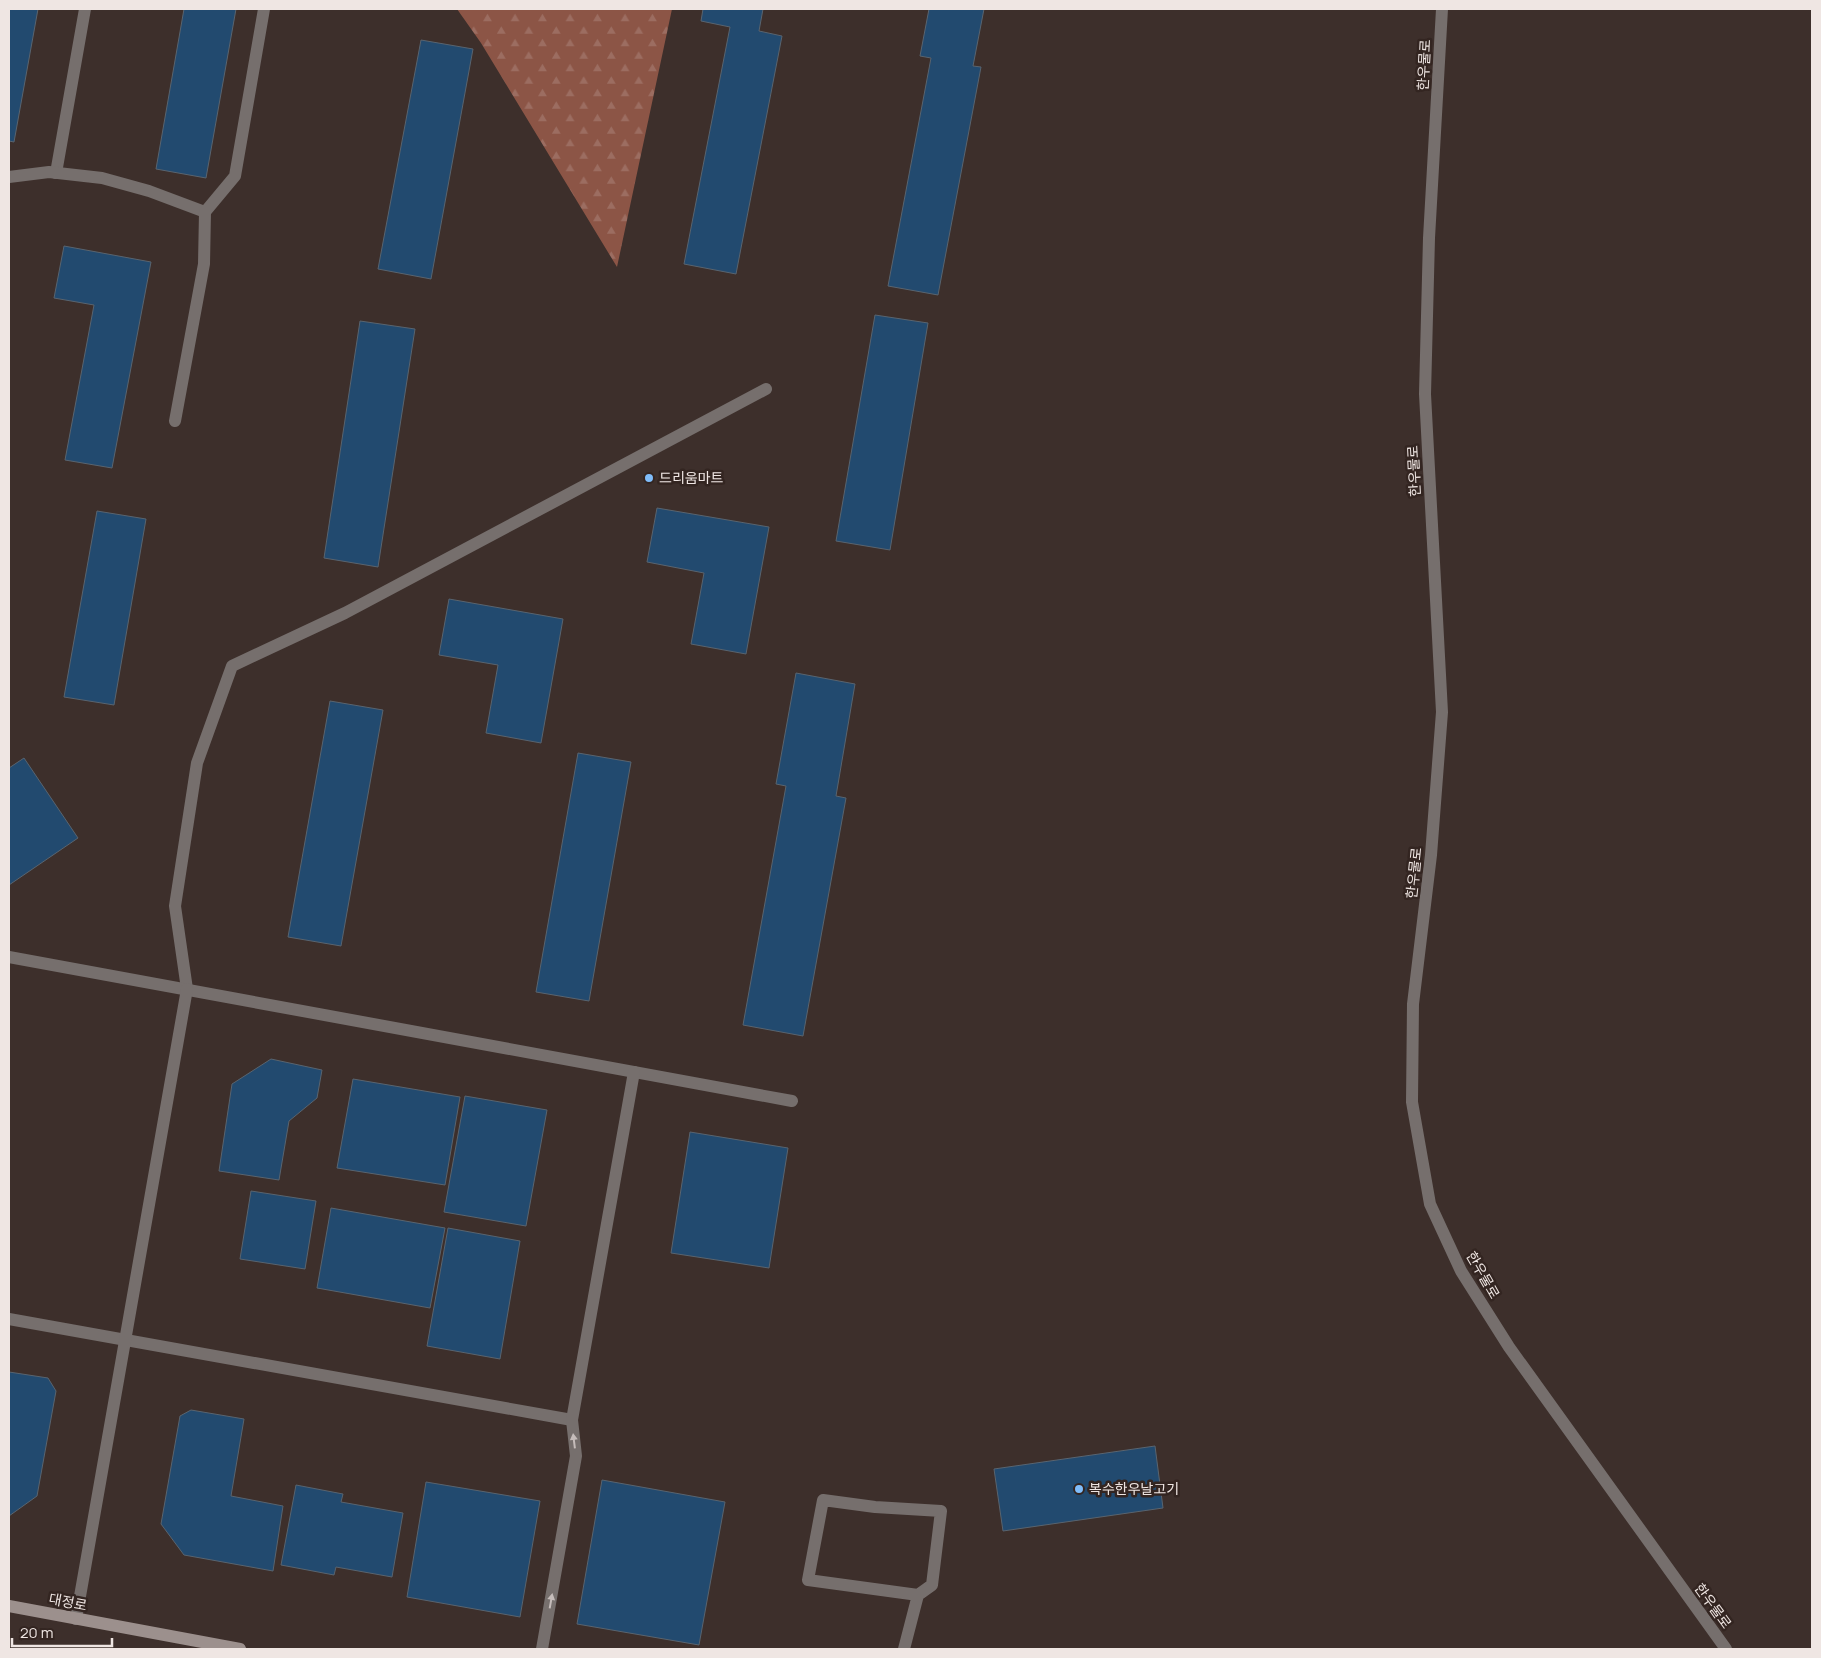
<svg xmlns="http://www.w3.org/2000/svg" width="1821" height="1658" viewBox="0 0 1821 1658" font-family="Manrope,'Noto Sans KR',sans-serif">
	<style>
		.forest { fill: url(#forest-firs) }
		.building { fill: #224a6f; stroke: #59646f }
		.lines { fill: none; stroke-linecap: round; stroke-linejoin: round }
		.lane { stroke: #766f6d; stroke-width: 12 }
		.street { stroke: #766f6d; stroke-width: 12 }
		.secondary { stroke: #9c908d; stroke-width: 12 }
		.oneway { fill: #c5bcba }
		.poi-dot { fill: #80bdfa; stroke: #332521; stroke-width: 2 }
		.labels { text-anchor: middle; stroke-width: 5; stroke-linejoin: round; paint-order: stroke }
		.street-label { font-size: 14px; fill: #efe6e3; stroke: #332521 }
		.poi-label { font-size: 14px; fill: #efe6e3; stroke: #332521; text-anchor: start }
	</style>
	<defs>
		<pattern id="forest-firs" width="22" height="20" patternUnits="userSpaceOnUse" patternTransform="scale(1.25)"><rect width="22" height="20" fill="#8c5546"/><path d="M5 1l3.5 6h-7zM16 11l3.5 6h-7z" fill="#9c6d61"/></pattern>
	</defs>
	<rect width="100%" height="100%" fill="#3d2f2b"/>
	<!-- forest -->
	<polygon class="forest" points="457,9 672,9 617,267 481,43"/>
	<!-- building -->
	<g class="building">
		<polygon points="9,9 38,9 14,142 9,141"/>
		<polygon points="184,9 236,9 206,178 156,169"/>
		<polygon points="703,9 763,9 759,31 782,36 736,274 684,264 730,27 701,21"/>
		<polygon points="929,9 984,9 973,66 981,67 938,295 888,286 931,58 920,56"/>
		<polygon points="421,40 473,49 431,279 378,269"/>
		<polygon points="64,246 151,262 112,468 65,460 94,305 54,298"/>
		<polygon points="875,315 928,323 890,550 836,541"/>
		<polygon points="360,321 415,329 378,567 324,558"/>
		<polygon points="657,508 769,527 746,654 691,644 704,573 647,562"/>
		<polygon points="97,511 146,519 114,705 64,697"/>
		<polygon points="449,599 563,619 541,743 486,733 498,665 439,655"/>
		<polygon points="796,673 855,684 836,796 846,798 803,1036 743,1025 786,786 776,784"/>
		<polygon points="330,701 383,710 341,946 288,937"/>
		<polygon points="578,753 631,762 589,1001 536,992"/>
		<polygon points="24,758 78,838 9,885 9,768"/>
		<polygon points="271,1059 322,1070 317,1098 289,1121 279,1180 219,1171 232,1084"/>
		<polygon points="353,1079 460,1097 445,1185 337,1168"/>
		<polygon points="465,1096 547,1110 526,1226 444,1212"/>
		<polygon points="690,1132 788,1148 769,1268 671,1253"/>
		<polygon points="251,1191 316,1201 305,1269 240,1259"/>
		<polygon points="331,1208 445,1228 430,1308 317,1288"/>
		<polygon points="448,1228 520,1241 500,1359 427,1346"/>
		<polygon points="9,1372 48,1378 56,1391 37,1496 9,1516"/>
		<polygon points="191,1410 244,1419 231,1496 283,1506 273,1571 184,1555 161,1524 180,1416"/>
		<polygon points="1155,1446 1163,1508 1003,1531 994,1469"/>
		<polygon points="602,1480 725,1502 699,1645 577,1624"/>
		<polygon points="426,1482 540,1501 520,1617 407,1597"/>
		<polygon points="296,1485 343,1494 341,1502 403,1513 392,1577 336,1567 334,1575 281,1565"/>
	</g>
	<g class="lines">
		<!-- lane -->
		<g class="lane">
			<polyline points="56,173 85,9"/>
			<polyline points="9,177 49,172 102,178 149,191 205,212"/>
			<polyline points="175,421 204,264 205,212 235,176 264,9"/>
			<polyline points="187,989 175,906 197,763 232,666 345,613 766,389"/>
			<polyline points="904,1649 918,1595 932,1585 941,1511 875,1507 823,1500 808,1580 918,1595"/>
		</g>
		<!-- street -->
		<g class="street">
			<polyline points="1442,9 1429,238 1425,394 1442,712 1431,855 1413,1004 1412,1102 1430,1204 1461,1271 1509,1347 1726,1649"/>
			<polyline points="9,957 792,1101"/>
			<polyline points="9,1319 572,1420"/>
			<polyline points="76,1619 187,989"/>
			<polyline points="542,1649 576,1456 572,1420 634,1072"/>
		</g>
		<!-- secondary -->
		<polyline class="secondary" points="9,1606 240,1649"/>
	</g>
	<!-- one-way arrows -->
	<defs><path id="oneway-solid" d="M-6-.8H1V-3.2L6.5 0L1 3.2V.8H-6Z" transform="scale(1.25)"/></defs>
	<g class="oneway">
		<use href="#oneway-solid" transform="translate(574 1441) rotate(-97)"/>
		<use href="#oneway-solid" transform="translate(551 1601) rotate(-80)"/>
	</g>
	<!-- markers -->
	<g class="poi-dot">
		<circle cx="649" cy="478" r="5"/>
		<circle cx="1079" cy="1489" r="5"/>
	</g>
	<g class="labels">
		<!-- street labels -->
		<g class="street-label">
			<text transform="translate(1424 65) rotate(-87)" y="5">한우물로</text>
			<text transform="translate(1414 471) rotate(-93)" y="5">한우물로</text>
			<text transform="translate(1414 873) rotate(-84)" y="5">한우물로</text>
			<text transform="translate(1483 1275) rotate(60)" y="5">한우물로</text>
			<text transform="translate(68 1602) rotate(11)" y="5">대정로</text>
			<text transform="translate(1713 1606) rotate(54)" y="5">한우물로</text>
		</g>
		<!-- poi labels -->
		<g class="poi-label">
			<text x="659" y="483">드리움마트</text>
			<text x="1089" y="1494">복수한우날고기</text>
		</g>
	</g>
	<!-- border -->
	<rect width="1821" height="1658" fill="none" stroke="#efe6e3" stroke-width="20"/>
	<!-- scale -->
	<path d="M12 1638v8h100v-8" fill="none" stroke="#efe6e3" stroke-width="2.5"/>
	<text x="20" y="1638" font-size="15" fill="#efe6e3" stroke="#332521" stroke-width="4" paint-order="stroke">20 m</text>
</svg>
